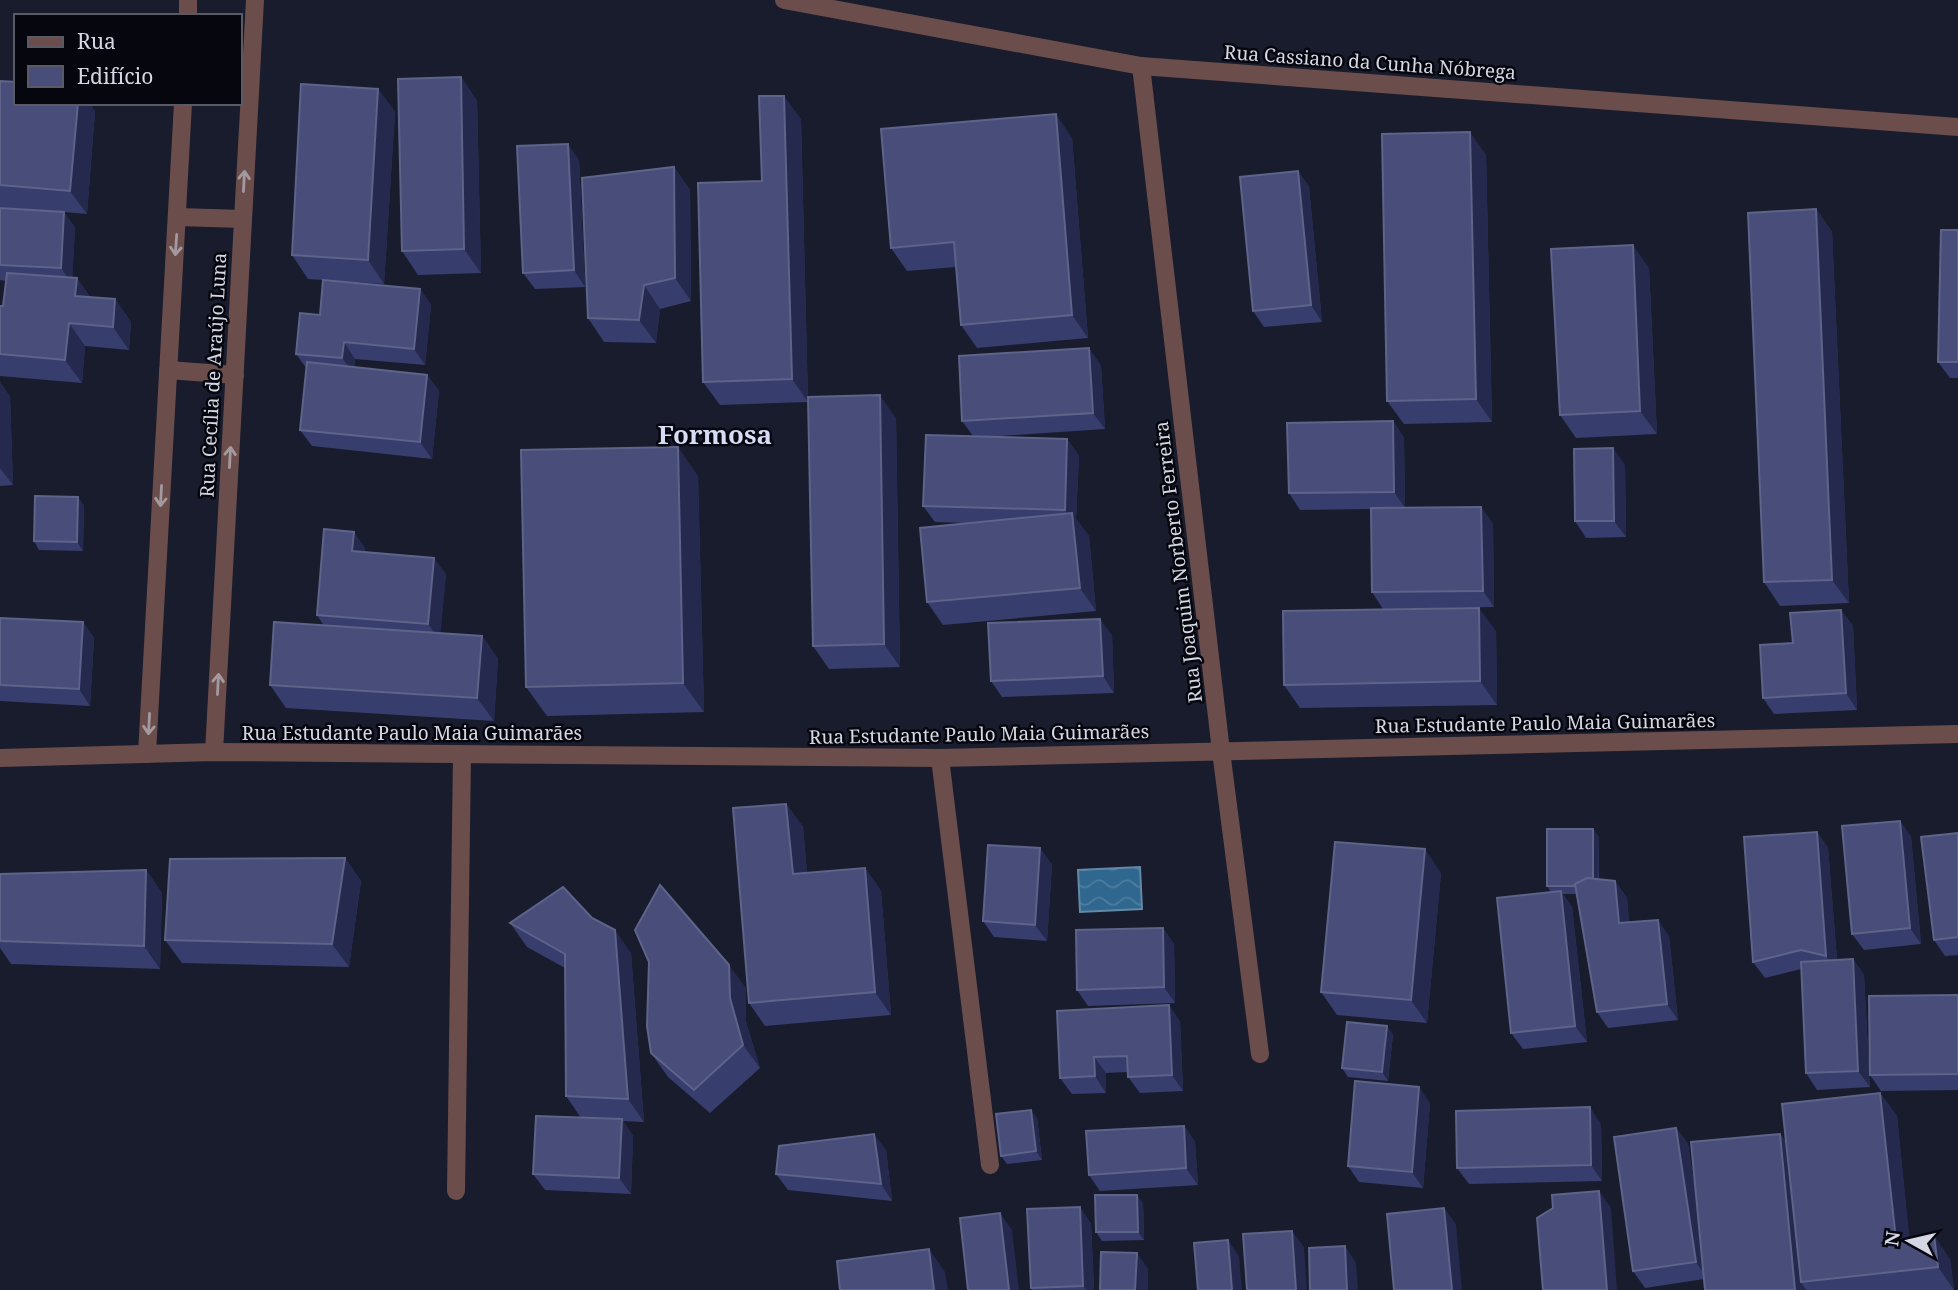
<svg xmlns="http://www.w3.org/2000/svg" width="1958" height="1290" viewBox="0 0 1958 1290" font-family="'Noto Serif',serif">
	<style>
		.water { fill: url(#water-waves); stroke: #6289a8; stroke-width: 2 }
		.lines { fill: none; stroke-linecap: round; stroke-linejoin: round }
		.minor { stroke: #6b4e4c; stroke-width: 18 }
		.wall { fill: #373d6c }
		.shaded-wall { fill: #24294d }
		.building { fill: #484d79; stroke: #5e638a; stroke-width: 2 }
		.oneway { stroke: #a599a0 }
		.labels { text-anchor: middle; stroke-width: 5; stroke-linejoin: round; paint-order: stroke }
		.street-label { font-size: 19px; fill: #d5d7e4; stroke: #06070e }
		.district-label { font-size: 26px; font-weight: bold; fill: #d6dcf5; stroke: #06070e }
	</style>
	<defs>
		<pattern id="water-waves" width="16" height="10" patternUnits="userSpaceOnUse" patternTransform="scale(1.75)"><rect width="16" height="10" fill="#30678f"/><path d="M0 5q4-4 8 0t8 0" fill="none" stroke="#4d7c9f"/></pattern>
	</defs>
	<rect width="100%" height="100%" fill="#191c2d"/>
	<!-- water -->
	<polygon class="water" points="1140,867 1142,909 1080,912 1078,870"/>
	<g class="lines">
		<!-- minor -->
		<g class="minor">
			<polyline points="784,0 1141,66 1958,127"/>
			<polyline points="188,16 188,0"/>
			<polyline points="1141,66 1221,751 1260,1054"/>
			<polyline points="178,217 242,219"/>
			<polyline points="168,370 235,375"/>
			<polyline points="214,752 255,0"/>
			<polyline points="147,754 183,103"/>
			<polyline points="0,758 214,752 940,758 1958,734"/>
			<polyline points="940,758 990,1165"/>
			<polyline points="456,1191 462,755"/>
		</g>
	</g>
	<!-- wall -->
	<g class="wall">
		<polygon points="461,77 477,101 481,273 418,275 402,251"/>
		<polygon points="0,81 95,111 87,214 64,212 75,228 72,278 77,278 90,297 115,299 131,322 129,350 85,346 82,383 0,376 0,306 3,306 6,281 0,280 0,208 42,211 0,207"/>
		<polygon points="378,89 395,112 384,284 308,279 292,255"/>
		<polygon points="801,119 808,402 720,405 703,382 762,181"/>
		<polygon points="1072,138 1088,338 977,348 961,325 956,267 907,271 891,248"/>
		<polygon points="1486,155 1492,422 1404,424 1387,401"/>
		<polygon points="579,160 585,287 535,289 523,273"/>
		<polygon points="674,167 690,190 691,301 660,309 656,343 604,342 588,318"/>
		<polygon points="1298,171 1309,187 1322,322 1264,327 1253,311"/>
		<polygon points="1816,209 1832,232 1849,603 1780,606 1764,582"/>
		<polygon points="1958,230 1958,378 1950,378 1938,362"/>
		<polygon points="1649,268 1657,434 1576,438 1560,415"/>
		<polygon points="420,289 431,305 425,365 355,359 354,367 427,375 439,391 432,459 312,446 300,430 307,369 296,354 320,315"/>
		<polygon points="1101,365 1105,429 985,437 1067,439 1079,456 1076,519 1089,536 1096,611 943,625 927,602 968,523 935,522 923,506 973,436 962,421"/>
		<polygon points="0,382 10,397 13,485 0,486"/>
		<polygon points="896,418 900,667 829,669 813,646"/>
		<polygon points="1393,421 1404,438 1405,508 1481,507 1493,524 1494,607 1383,609 1372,592 1371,509 1300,510 1289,493"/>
		<polygon points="1625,465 1626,537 1586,538 1575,521"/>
		<polygon points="698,476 704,712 547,716 526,687"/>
		<polygon points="84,505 83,551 39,550 34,541"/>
		<polygon points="365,548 365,552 446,574 440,633 482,636 498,659 494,721 286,708 270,685 324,626 317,615"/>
		<polygon points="1841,610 1853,626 1857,710 1774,714 1763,698 1793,643"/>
		<polygon points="0,618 83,622 94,638 90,706 0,701"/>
		<polygon points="1496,631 1497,705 1300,708 1284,685"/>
		<polygon points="1112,635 1114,693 1002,697 991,681"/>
		<polygon points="786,804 803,827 807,873 865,868 881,891 891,1015 765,1026 749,1003"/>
		<polygon points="1900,821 1911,837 1921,944 1864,950 1852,934"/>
		<polygon points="1593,829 1599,838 1599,880 1615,881 1627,898 1629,922 1669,936 1678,1020 1608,1028 1597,1012 1577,894 1563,894 1572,907 1587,1042 1523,1049 1511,1033 1551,892 1547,886"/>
		<polygon points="1817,832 1828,848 1837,960 1853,959 1864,975 1870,1087 1817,1090 1806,1073 1801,969 1765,978 1753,962"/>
		<polygon points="1958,833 1958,955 1945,956 1934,940"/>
		<polygon points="345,858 361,881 349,967 182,963 165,940"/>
		<polygon points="1052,864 1047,941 994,937 983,921"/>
		<polygon points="146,870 162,893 160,969 11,964 0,948 0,874"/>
		<polygon points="1441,873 1427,1023 1337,1015 1321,992"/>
		<polygon points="592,918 631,953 644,1122 623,1121 633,1136 631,1194 545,1190 533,1174 581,1118 566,1096 565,968 527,947 510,923"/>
		<polygon points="1163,928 1174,944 1175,1003 1088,1006 1077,990"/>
		<polygon points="649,962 746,988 746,1022 760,1068 710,1113 668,1077 651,1053"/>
		<polygon points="1958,995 1958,1090 1881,1091 1870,1075"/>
		<polygon points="1057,1011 1180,1021 1183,1091 1140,1093 1128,1077 1128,1072 1106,1073 1106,1093 1072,1094 1060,1078"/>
		<polygon points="1393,1034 1388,1081 1348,1077 1342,1068"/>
		<polygon points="1880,1093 1897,1116 1909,1238 1950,1259 1954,1290 1705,1290 1704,1279 1645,1288 1633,1271 1676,1128 1688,1144 1699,1219 1780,1134 1786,1142"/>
		<polygon points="1430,1103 1423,1188 1359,1182 1348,1166"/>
		<polygon points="1037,1118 1042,1160 1007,1164 1001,1156"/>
		<polygon points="1601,1124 1602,1181 1469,1184 1457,1168"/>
		<polygon points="1184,1126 1195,1142 1198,1185 1100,1191 1089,1175"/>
		<polygon points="886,1150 892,1201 788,1190 776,1174"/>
		<polygon points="1143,1203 1144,1240 1102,1241 1096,1232"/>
		<polygon points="1091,1223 1094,1290 1032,1290 1031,1288"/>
	</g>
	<!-- shaded-wall -->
	<g class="shaded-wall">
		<polygon points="461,77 477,101 481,273 464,249"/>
		<polygon points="378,89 395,112 384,284 368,260"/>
		<polygon points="784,96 801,119 808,402 792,379"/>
		<polygon points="78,103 90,103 95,111 87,214 70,191"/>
		<polygon points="1056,114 1072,138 1088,338 1072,315"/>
		<polygon points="1470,132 1486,155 1492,422 1476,399"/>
		<polygon points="568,144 579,160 585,287 574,270"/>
		<polygon points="674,167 690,190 691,301 675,278"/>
		<polygon points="1298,171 1309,187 1322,322 1311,305"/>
		<polygon points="1816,209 1832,232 1849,603 1832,580"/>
		<polygon points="64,212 75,228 72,284 61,268"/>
		<polygon points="1633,245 1649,268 1657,434 1640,411"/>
		<polygon points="77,278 93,302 75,296"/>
		<polygon points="644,285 660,309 656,343 639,320"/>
		<polygon points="420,289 431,305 425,365 414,349"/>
		<polygon points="115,299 131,322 129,350 113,327"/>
		<polygon points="69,323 85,346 82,383 65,360"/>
		<polygon points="344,342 355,359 354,374 342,358"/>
		<polygon points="1089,348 1101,365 1105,429 1093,413"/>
		<polygon points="427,375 439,391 432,459 420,442"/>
		<polygon points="0,382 10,397 13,485 0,468"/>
		<polygon points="880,395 896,418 900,667 884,644"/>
		<polygon points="1393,421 1404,438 1405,508 1394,492"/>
		<polygon points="1067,439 1079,456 1076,519 1089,536 1096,611 1080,588 1073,522 1065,510"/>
		<polygon points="678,447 698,476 704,712 683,683"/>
		<polygon points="1613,448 1625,465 1626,537 1614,521"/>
		<polygon points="78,497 84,505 83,551 77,542"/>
		<polygon points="1481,507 1493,524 1494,607 1483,591"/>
		<polygon points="354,532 365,548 363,567 352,551"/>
		<polygon points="434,558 446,574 440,640 428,624"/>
		<polygon points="1479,608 1496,631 1497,705 1480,681"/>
		<polygon points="1841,610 1853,626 1857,710 1846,693"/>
		<polygon points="1100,619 1112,635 1114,693 1103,676"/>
		<polygon points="83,622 94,638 90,706 79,689"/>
		<polygon points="482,636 498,659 494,721 477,698"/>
		<polygon points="786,804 803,827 809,897 793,874"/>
		<polygon points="1900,821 1911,837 1921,944 1910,928"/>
		<polygon points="1593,829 1599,838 1598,895 1593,886"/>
		<polygon points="1817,832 1828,848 1838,972 1826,956"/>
		<polygon points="1040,848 1052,864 1047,941 1035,925"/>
		<polygon points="1425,849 1441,873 1427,1023 1411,1000"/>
		<polygon points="345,858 361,881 349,967 332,944"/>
		<polygon points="865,868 881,891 891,1015 875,992"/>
		<polygon points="146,870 162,893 160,969 144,946"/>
		<polygon points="1615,881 1627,898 1631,939 1619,923"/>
		<polygon points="1561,891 1572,907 1587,1042 1575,1026"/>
		<polygon points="1658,920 1669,936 1678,1020 1667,1004"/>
		<polygon points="1163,928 1174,944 1175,1003 1164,987"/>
		<polygon points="615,930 631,953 644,1122 628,1099"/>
		<polygon points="1853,959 1864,975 1870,1087 1858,1071"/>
		<polygon points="729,965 746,988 746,1022 760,1068 743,1045 730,998"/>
		<polygon points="1169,1005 1180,1021 1183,1091 1172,1075"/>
		<polygon points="1387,1026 1393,1034 1388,1081 1382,1072"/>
		<polygon points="1094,1057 1106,1073 1106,1093 1095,1076"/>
		<polygon points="1419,1087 1430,1103 1423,1188 1412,1172"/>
		<polygon points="1880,1093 1897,1116 1912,1263 1896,1240"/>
		<polygon points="1590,1107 1601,1124 1602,1181 1591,1165"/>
		<polygon points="1031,1110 1037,1118 1042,1160 1036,1151"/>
		<polygon points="622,1119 633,1136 631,1194 619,1178"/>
		<polygon points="1184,1126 1195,1142 1198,1185 1186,1168"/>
		<polygon points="1676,1128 1688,1144 1707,1278 1696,1262"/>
		<polygon points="874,1134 886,1150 892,1201 881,1184"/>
		<polygon points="1780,1134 1796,1157 1801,1282 1806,1290 1795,1290"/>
		<polygon points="1599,1191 1611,1208 1617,1290 1607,1290"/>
		<polygon points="1137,1195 1143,1203 1144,1240 1138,1232"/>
		<polygon points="1080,1207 1091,1223 1094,1290 1086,1290 1083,1286"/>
		<polygon points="1444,1208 1456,1224 1462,1290 1452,1290"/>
		<polygon points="1000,1213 1012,1230 1019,1290 1009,1290"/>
		<polygon points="1292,1231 1304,1247 1307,1290 1296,1290"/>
		<polygon points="1934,1235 1950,1259 1954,1290 1938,1267"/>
		<polygon points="1228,1240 1239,1256 1242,1290 1232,1290"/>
		<polygon points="1345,1246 1356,1263 1358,1290 1347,1290"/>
		<polygon points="929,1249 945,1272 948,1290 934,1290"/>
		<polygon points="1137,1253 1148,1269 1148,1290 1135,1290"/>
	</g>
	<!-- building -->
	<g class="building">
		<polygon points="461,77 464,249 402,251 398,79"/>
		<polygon points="0,81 16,82 16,103 78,103 70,191 0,185"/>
		<polygon points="301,84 378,89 368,260 292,255"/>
		<polygon points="759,96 784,96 792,379 703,382 698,183 762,181"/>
		<polygon points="1056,114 1072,315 961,325 954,242 891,248 881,129"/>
		<polygon points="1470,132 1476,399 1387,401 1382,134"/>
		<polygon points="568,144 574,270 523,273 517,146"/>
		<polygon points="674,167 675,278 644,285 639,320 588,318 582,178"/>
		<polygon points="1298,171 1311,305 1253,311 1240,177"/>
		<polygon points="0,208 64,212 61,268 0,265"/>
		<polygon points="1816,209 1832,580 1764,582 1748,213"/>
		<polygon points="1941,230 1958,230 1958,362 1938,362"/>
		<polygon points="1633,245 1640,411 1560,415 1551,249"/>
		<polygon points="7,273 77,278 75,296 115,299 113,327 69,323 65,360 0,354 0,306 3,306"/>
		<polygon points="323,280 420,289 414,349 344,342 342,358 296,354 300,313 320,315"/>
		<polygon points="1089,348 1093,413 962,421 959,356"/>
		<polygon points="307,362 427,375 420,442 300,430"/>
		<polygon points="880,395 884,644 813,646 808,397"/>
		<polygon points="1393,421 1394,492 1289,493 1287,423"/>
		<polygon points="926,435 1067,439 1065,510 923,506"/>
		<polygon points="678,447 683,683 526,687 521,450"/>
		<polygon points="1613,448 1614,521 1575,521 1574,449"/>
		<polygon points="35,496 78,497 77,542 34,541"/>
		<polygon points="1481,507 1483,591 1372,592 1371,508"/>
		<polygon points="1072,513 1080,588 927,602 920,528"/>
		<polygon points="324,529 354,532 352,551 434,558 428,624 317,615"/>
		<polygon points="1479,608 1480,681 1284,685 1283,611"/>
		<polygon points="1841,610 1846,693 1763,698 1760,645 1793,643 1790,613"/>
		<polygon points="0,618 83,622 79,689 0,685"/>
		<polygon points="1100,619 1103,676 991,681 988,623"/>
		<polygon points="274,622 482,636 477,698 270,685"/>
		<polygon points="786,804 793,874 865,868 875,992 749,1003 733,808"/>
		<polygon points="1900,821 1910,928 1852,934 1842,826"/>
		<polygon points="1547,829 1593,829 1593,879 1587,878 1575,884 1575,886 1547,886"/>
		<polygon points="1817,832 1826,956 1801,950 1753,962 1744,837"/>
		<polygon points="1958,833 1958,937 1934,940 1921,837"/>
		<polygon points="1335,842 1425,849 1411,1000 1321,992"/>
		<polygon points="988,845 1040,848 1035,925 983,921"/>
		<polygon points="345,858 332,944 165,940 170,859"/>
		<polygon points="146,870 144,946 0,941 0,874"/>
		<polygon points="1587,878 1615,881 1619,923 1658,920 1667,1004 1597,1012 1575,884"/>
		<polygon points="660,885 729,965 730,998 743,1045 694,1090 651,1053 647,1026 649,962 635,930"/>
		<polygon points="563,887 592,918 615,930 628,1099 566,1096 565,954 510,923"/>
		<polygon points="1561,891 1575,1026 1511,1033 1497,898"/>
		<polygon points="1163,928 1164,987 1077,990 1076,930"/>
		<polygon points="1853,959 1858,1071 1806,1073 1801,962"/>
		<polygon points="1958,995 1958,1074 1870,1075 1869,996"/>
		<polygon points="1169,1005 1172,1075 1128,1077 1127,1056 1094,1057 1095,1076 1060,1078 1057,1011"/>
		<polygon points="1347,1022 1387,1026 1382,1072 1342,1068"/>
		<polygon points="1355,1081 1419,1087 1412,1172 1348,1166"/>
		<polygon points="1880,1093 1896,1240 1934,1235 1938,1267 1801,1282 1782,1104"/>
		<polygon points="1590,1107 1591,1165 1457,1168 1456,1111"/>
		<polygon points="1031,1110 1036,1151 1001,1156 996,1114"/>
		<polygon points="536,1116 622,1119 619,1178 533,1174"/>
		<polygon points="1184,1126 1186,1168 1089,1175 1086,1131"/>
		<polygon points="1676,1128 1696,1262 1633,1271 1614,1137"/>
		<polygon points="874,1134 881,1184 776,1174 779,1146"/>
		<polygon points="1780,1134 1795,1290 1705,1290 1691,1142"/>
		<polygon points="1599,1191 1607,1290 1543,1290 1537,1218 1553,1208 1552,1195"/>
		<polygon points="1095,1195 1137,1195 1138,1232 1096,1232"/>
		<polygon points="1080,1207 1083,1286 1031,1288 1027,1209"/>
		<polygon points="1444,1208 1452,1290 1394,1290 1387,1214"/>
		<polygon points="1000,1213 1009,1290 968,1290 960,1218"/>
		<polygon points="1292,1231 1296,1290 1247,1290 1243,1234"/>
		<polygon points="1228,1240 1232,1290 1198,1290 1194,1243"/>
		<polygon points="1345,1246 1347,1290 1310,1290 1309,1248"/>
		<polygon points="929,1249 934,1290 840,1290 837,1261"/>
		<polygon points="1101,1252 1137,1253 1135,1290 1100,1290"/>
	</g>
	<!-- one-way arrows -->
	<defs><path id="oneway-shaft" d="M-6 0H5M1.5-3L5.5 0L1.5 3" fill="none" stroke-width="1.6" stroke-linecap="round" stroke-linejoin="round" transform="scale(1.75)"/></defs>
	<g class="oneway">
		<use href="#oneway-shaft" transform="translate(244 181) rotate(-87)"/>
		<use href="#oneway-shaft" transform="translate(176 245) rotate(94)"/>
		<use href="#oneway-shaft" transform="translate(230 457) rotate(-87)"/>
		<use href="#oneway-shaft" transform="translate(161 496) rotate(93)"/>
		<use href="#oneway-shaft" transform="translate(218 684) rotate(-87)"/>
		<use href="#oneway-shaft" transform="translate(149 724) rotate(93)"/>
	</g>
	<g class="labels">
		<!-- street labels -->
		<g class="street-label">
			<text transform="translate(1370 62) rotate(4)" y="7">Rua Cassiano da Cunha Nóbrega</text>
			<text transform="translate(213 375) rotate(-87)" y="7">Rua Cecília de Araújo Luna</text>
			<text transform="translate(1178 562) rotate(-97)" y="7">Rua Joaquim Norberto Ferreira</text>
			<text transform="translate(1545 723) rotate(-1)" y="7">Rua Estudante Paulo Maia Guimarães</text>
			<text x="412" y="740">Rua Estudante Paulo Maia Guimarães</text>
			<text transform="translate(979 734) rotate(-1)" y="7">Rua Estudante Paulo Maia Guimarães</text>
		</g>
		<!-- district labels -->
		<g class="district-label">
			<text x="715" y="444">Formosa</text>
		</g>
	</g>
	<!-- legend -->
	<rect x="14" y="14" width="228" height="91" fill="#06070e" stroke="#595a64" stroke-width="2"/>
	<rect x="28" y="37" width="35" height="10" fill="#6b4e4c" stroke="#595a64" stroke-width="2"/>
	<text x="77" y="49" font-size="21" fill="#d5d7e4">Rua</text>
	<rect x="28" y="66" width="35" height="21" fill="#484d79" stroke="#595a64" stroke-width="2"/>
	<text x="77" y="84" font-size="21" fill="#d5d7e4">Edifício</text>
	<!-- north arrow -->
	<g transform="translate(1909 1241) rotate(278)" stroke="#06070e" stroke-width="5" paint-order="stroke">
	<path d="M0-5L12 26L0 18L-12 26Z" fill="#d5d7e4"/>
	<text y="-10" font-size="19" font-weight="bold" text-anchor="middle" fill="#d5d7e4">N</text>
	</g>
</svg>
